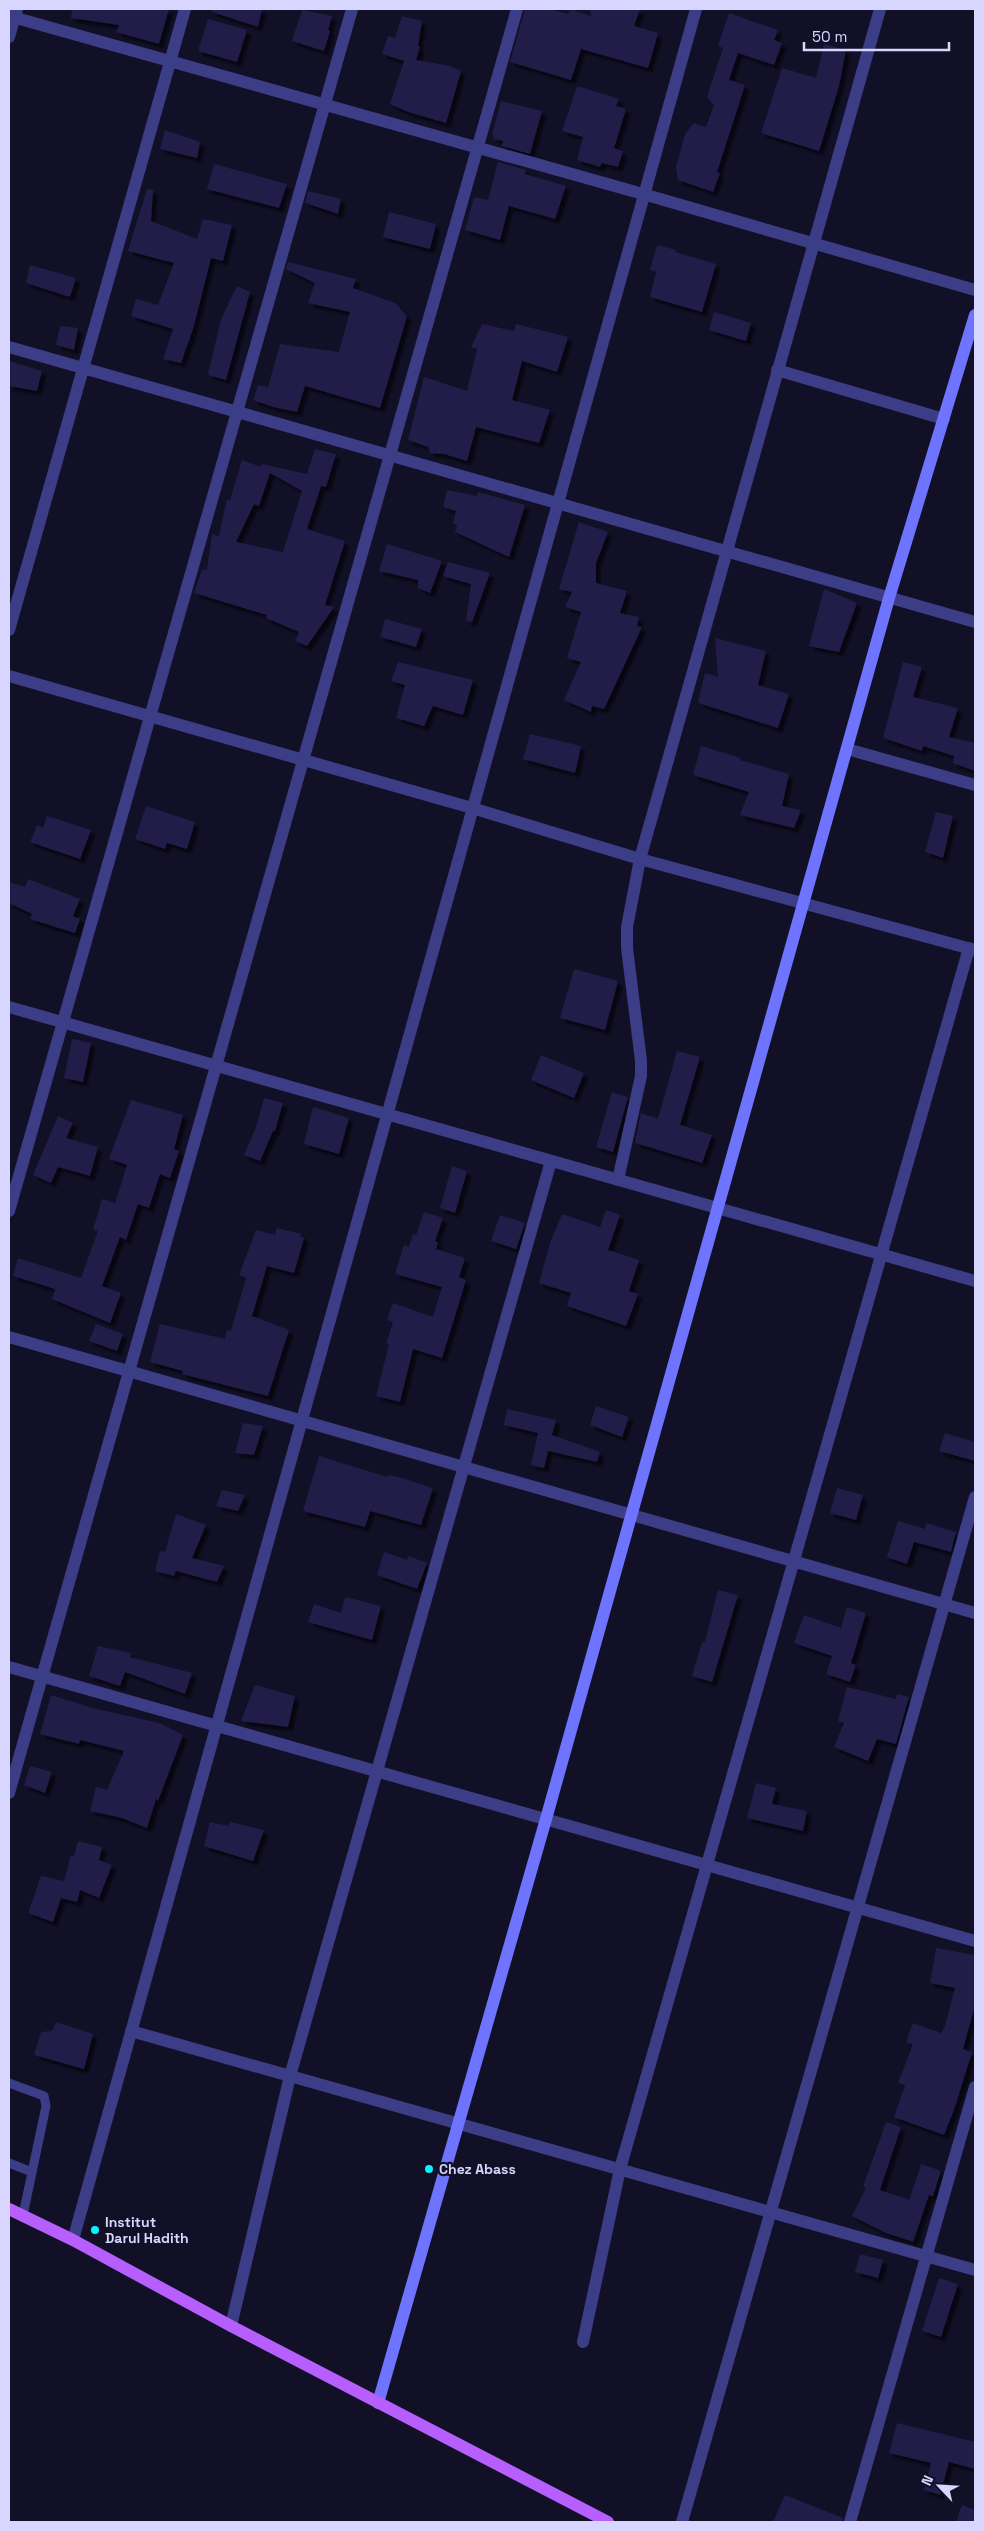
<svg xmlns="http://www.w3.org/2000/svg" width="984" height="2531" viewBox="0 0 984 2531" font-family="'Space Grotesk',sans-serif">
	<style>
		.building { fill: #221c48; fill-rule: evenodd; filter: url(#shadow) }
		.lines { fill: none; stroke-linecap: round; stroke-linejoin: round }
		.lane { stroke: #3b3d86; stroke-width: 9 }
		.street { stroke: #3b3d86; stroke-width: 12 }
		.secondary { stroke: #6e74fe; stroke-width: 12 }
		.primary { stroke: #b75efe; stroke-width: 12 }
		.poi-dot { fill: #04f6fd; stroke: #121027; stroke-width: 2 }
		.labels { text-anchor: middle; stroke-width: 4.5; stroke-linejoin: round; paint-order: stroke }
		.poi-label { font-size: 14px; font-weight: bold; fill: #d8d6ff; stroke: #121027; text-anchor: start }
	</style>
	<defs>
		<filter id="shadow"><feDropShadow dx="4.5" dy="4.5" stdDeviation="1" flood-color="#0009"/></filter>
	</defs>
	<rect width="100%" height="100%" fill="#121027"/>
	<!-- building -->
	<g class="building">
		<polygon points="72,9 169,9 159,44 116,32 119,25 71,18"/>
		<polygon points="212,9 262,9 258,27 212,12"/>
		<polygon points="525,9 549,9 568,14 570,9 591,16 590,9 640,9 634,26 658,33 648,68 581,49 571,80 510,62"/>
		<polygon points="302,10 332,16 328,30 330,31 324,51 292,41"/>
		<polygon points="729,13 778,30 774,40 782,43 774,65 738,53 729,80 745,85 717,172 720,173 713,192 678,180 676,167 685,134 694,123 706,127 714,105 707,97 723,48 718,46"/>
		<polygon points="402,16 422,21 418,46 420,47 416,60 450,66 461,71 446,123 408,112 390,104 404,61 382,54 388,36 395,38"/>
		<polygon points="208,19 247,30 237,62 198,51"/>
		<polygon points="824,44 846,50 839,86 819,151 761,133 782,68 816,78"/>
		<polygon points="577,86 619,99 616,106 626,109 614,148 623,151 618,167 602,163 600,167 577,160 583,137 562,131"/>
		<polygon points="501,101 542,111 530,154 502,146 503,141 493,139 494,136 492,135"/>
		<polygon points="165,130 200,142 197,158 160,149"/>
		<polygon points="498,162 526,170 525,174 566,186 555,219 509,206 500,240 465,230 474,197 488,200"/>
		<polygon points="214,164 287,184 279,208 207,189"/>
		<polygon points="147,189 153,190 151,221 197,239 203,219 232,225 223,261 211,258 193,329 181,363 163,359 173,329 131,316 136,299 158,305 174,263 128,251"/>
		<polygon points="308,191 341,199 338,214 305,203"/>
		<polygon points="389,212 436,224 430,249 383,237"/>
		<polygon points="657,245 676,250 675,252 716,264 702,312 650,297 656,272 650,270"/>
		<polygon points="288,262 356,279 353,288 395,303 407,316 380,408 305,386 297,412 273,407 253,400 258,385 268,387 280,344 339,352 350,312 308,303 315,283 286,269"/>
		<polygon points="30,265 76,278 70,297 26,283"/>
		<polygon points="237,286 250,292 226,380 208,375 221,319"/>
		<polygon points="714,312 751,323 746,341 709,330"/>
		<polygon points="482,324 514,331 516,324 568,337 557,372 522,361 512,400 550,410 539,443 476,427 467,461 444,454 430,453 428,447 408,440 424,377 467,391 477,349 471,347"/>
		<polygon points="60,326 78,328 74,350 56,345"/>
		<polygon points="9,361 42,371 37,391 9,386"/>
		<path d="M 315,449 L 336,454 L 326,487 L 321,486 L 307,529 L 345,541 L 325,605 L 334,607 L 307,646 L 295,641 L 299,632 L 266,618 L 267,615 L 194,593 L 202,569 L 207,570 L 212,534 L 219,536 L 227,499 L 230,500 L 242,460 L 261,467 L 262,464 L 307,474 ZM 270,473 L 302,491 L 283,552 L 236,542 L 254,504 L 259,506 Z"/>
		<polygon points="447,490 477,496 478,492 525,505 509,557 455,532 457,525 453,523 456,511 443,507"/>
		<polygon points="579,522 608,532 596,563 596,583 627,591 620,613 639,617 637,626 642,627 604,709 592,706 591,712 564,700 581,662 567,658 581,612 565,607 572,592 559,589"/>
		<polygon points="387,544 442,561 430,593 418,588 418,580 379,571"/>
		<polygon points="448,562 490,573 472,622 466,621 471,584 443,576"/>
		<polygon points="824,589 857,603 839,652 809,646"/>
		<polygon points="385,619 422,629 416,647 380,637"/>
		<polygon points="715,638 766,651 758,685 789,694 778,728 698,703 705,673 718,677"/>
		<polygon points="398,662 473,680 463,715 433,706 424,726 396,718 405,685 391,681"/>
		<polygon points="903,662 922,667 913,697 958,708 949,737 975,743 975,771 953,763 954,756 923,746 922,751 883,738"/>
		<polygon points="530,734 581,746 575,773 523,759"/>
		<polygon points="701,746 741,758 740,760 789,774 782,806 801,810 794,828 740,815 749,792 693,775"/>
		<polygon points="146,806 195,822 187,849 167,843 165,849 135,839"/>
		<polygon points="936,812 953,816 943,858 925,852"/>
		<polygon points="47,816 91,830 80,859 30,842 37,825 43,828"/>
		<polygon points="28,879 80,899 73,916 80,919 75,933 30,919 32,914 9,903 9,882 25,887"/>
		<polygon points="574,969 618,981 605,1030 560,1018"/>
		<polygon points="72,1039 91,1043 83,1082 64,1078"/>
		<polygon points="677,1051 700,1057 680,1125 712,1135 702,1163 635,1143 641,1113 658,1119"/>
		<polygon points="541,1055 584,1073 574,1098 531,1080"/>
		<polygon points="612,1092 628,1097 613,1152 596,1147"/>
		<polygon points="264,1098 283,1103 275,1131 273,1131 260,1161 244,1155 256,1127"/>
		<polygon points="131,1100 183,1115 174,1149 179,1151 170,1178 160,1174 149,1208 138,1204 126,1240 120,1237 102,1286 121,1293 110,1323 52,1299 55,1289 13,1276 18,1258 81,1278 98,1231 93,1230 102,1199 115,1203 127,1165 109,1159"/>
		<polygon points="313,1107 349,1118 339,1154 304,1144"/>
		<polygon points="58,1116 73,1123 66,1138 98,1147 90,1176 58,1167 51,1183 33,1175"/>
		<polygon points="452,1166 467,1171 455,1213 440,1208"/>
		<polygon points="606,1210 620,1215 608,1250 639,1260 629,1291 638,1294 626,1326 567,1306 571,1293 539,1283 550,1243 562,1214 600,1227"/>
		<polygon points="424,1212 443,1218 435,1241 438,1242 436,1249 465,1258 459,1277 466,1280 442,1358 413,1349 400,1402 376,1396 389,1344 386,1343 393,1322 387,1320 393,1303 433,1317 442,1287 395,1274 404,1245 409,1247 413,1234 416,1235"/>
		<polygon points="500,1215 525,1223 516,1249 491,1241"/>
		<polygon points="277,1228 301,1234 300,1236 304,1238 294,1273 267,1266 252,1316 289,1330 268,1396 182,1374 183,1371 150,1362 160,1324 225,1339 227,1330 231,1331 246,1278 239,1275 256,1230 275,1235"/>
		<polygon points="96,1324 123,1334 117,1351 89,1341"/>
		<polygon points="596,1406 629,1417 622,1437 590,1425"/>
		<polygon points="507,1409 556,1420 552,1435 600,1452 597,1462 548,1451 544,1468 531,1465 538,1433 504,1425"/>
		<polygon points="243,1423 263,1426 254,1455 235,1453"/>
		<polygon points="945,1433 975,1442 975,1461 939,1451"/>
		<polygon points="319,1456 387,1477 388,1475 402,1478 433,1488 421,1525 370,1511 365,1527 303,1511"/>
		<polygon points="837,1488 863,1495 856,1520 830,1513"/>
		<polygon points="222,1490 245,1495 238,1511 216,1506"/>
		<polygon points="176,1514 206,1525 192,1558 224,1566 217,1582 176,1571 174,1576 155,1571 160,1551 165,1552"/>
		<polygon points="898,1521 925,1529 926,1523 956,1532 951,1552 914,1542 907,1564 887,1557"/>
		<polygon points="384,1552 407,1560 408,1556 427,1563 417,1589 377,1575"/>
		<polygon points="718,1590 738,1595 712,1682 692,1676 702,1642 705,1642"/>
		<polygon points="345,1597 381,1606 372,1640 308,1622 314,1604 341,1613"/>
		<polygon points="847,1607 866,1613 851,1663 856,1665 850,1682 826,1674 832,1656 794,1643 804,1615 841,1628"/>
		<polygon points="98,1646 131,1653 130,1657 192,1673 185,1694 125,1672 120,1686 89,1676"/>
		<polygon points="255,1685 295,1696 288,1727 241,1721"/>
		<polygon points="847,1687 896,1699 897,1694 909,1697 896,1744 877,1739 868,1761 834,1747 844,1723 838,1721"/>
		<polygon points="51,1695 93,1708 159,1723 183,1735 158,1801 156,1799 147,1828 122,1818 90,1811 96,1787 107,1790 124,1751 80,1740 79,1744 40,1734"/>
		<polygon points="30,1766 52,1772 45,1793 24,1785"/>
		<polygon points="756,1783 776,1788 772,1804 807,1811 803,1831 747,1818"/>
		<polygon points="210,1822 228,1826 230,1822 264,1830 253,1861 204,1846"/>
		<polygon points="78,1841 102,1847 99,1860 112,1865 99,1898 80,1890 77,1902 61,1898 53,1922 28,1913 41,1876 64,1881 71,1855 74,1856"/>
		<polygon points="936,1948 975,1955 975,2005 963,2049 972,2052 955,2107 944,2135 894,2117 905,2085 898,2083 913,2044 906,2042 913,2023 941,2033 945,2026 955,1988 930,1983"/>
		<polygon points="56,2022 93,2034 84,2069 34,2055 41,2032 52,2031"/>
		<polygon points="886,2122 901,2127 880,2190 909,2200 921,2164 941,2171 933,2196 929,2195 913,2242 886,2233 852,2216 866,2188 863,2187"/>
		<polygon points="860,2254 883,2260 878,2278 855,2272"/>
		<polygon points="939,2278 958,2284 941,2337 922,2331"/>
		<polygon points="897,2423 975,2442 975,2469 949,2462 940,2495 924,2490 931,2463 889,2453"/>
		<polygon points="785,2495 843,2518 842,2522 773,2522"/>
		<polygon points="962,2505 975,2510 975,2522 956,2522"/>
	</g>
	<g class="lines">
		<!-- lane -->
		<g class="lane">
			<polyline points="9,2083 44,2096 46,2106 23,2215"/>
			<polyline points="9,2163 32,2172"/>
		</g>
		<!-- street -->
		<g class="street">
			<polyline points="9,16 643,194 975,290"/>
			<polyline points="9,37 17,9"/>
			<polyline points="9,347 975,622"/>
			<polyline points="777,370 944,419"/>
			<polyline points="9,630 185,9"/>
			<polyline points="9,676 472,808 640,859 975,950"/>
			<polyline points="847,749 975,785"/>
			<polyline points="9,1007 975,1281"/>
			<polyline points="618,1180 641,1076 641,1061 627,948 627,927 640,859 880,9"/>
			<polyline points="9,1211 352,9"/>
			<polyline points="9,1337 975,1613"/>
			<polyline points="9,1667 975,1941"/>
			<polyline points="9,1793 517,9"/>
			<polyline points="131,2031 975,2270"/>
			<polyline points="73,2240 696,9"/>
			<polyline points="231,2326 290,2076 551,1161"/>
			<polyline points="583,2342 620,2169 969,948"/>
			<polyline points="682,2522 975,1497"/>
			<polyline points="850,2522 975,2087"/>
		</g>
		<!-- secondary -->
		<polyline class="secondary" points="378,2403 546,1819 889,598 975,315"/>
		<!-- primary -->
		<polyline class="primary" points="9,2209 73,2240 231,2326 608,2522"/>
	</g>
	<!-- markers -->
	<g class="poi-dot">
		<circle cx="429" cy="2169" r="5"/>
		<circle cx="95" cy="2230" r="5"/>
	</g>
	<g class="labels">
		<!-- poi labels -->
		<g class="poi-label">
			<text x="439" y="2174">Chez Abass</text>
			<text x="105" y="2227">Institut<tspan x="105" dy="16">Darul Hadith</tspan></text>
		</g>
	</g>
	<!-- border -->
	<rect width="984" height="2531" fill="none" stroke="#d8d6ff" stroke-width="20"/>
	<!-- north arrow -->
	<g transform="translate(939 2486) rotate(295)" stroke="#121027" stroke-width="4" paint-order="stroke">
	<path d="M0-4L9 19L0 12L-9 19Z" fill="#d8d6ff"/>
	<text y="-8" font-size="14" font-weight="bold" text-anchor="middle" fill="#d8d6ff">N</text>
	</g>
	<!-- scale -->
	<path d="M804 42v8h145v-8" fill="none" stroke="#d8d6ff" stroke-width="2.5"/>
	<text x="812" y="42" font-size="15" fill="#d8d6ff" stroke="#121027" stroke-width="4" paint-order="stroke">50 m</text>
</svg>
